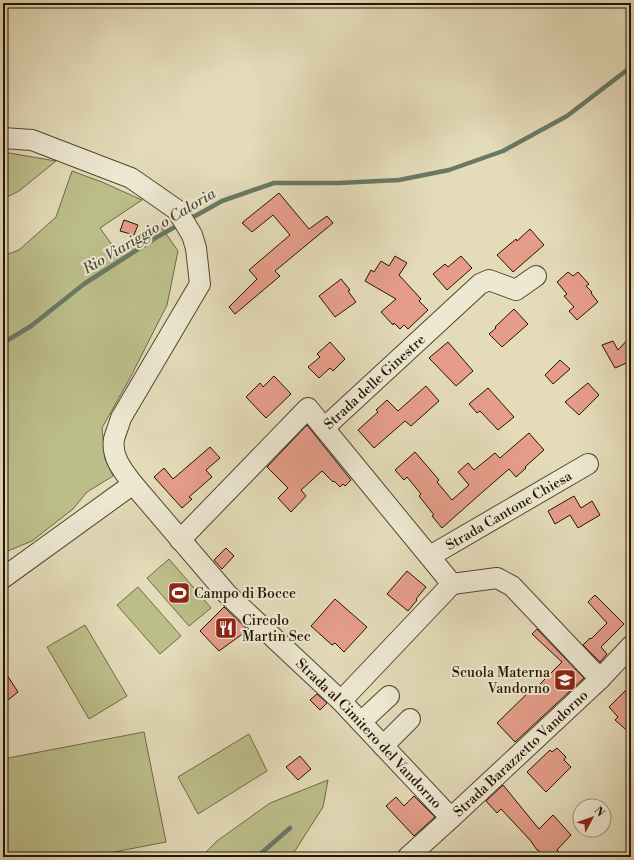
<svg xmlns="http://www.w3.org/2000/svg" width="634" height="860" viewBox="0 0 634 860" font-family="'Libre Bodoni',serif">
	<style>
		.green { fill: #bcbe8a; stroke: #706945 }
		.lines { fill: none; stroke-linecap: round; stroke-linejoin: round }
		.stream { stroke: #697965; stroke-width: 4.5 }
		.building { fill: #e59d8a; stroke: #241400 }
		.minor-casing { stroke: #54462e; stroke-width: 22 }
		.minor { stroke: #ede8d2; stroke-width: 20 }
		.labels { text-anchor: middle; stroke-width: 4; stroke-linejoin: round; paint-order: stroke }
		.street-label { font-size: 14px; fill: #241400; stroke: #ede8d2 }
		.poi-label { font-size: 14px; fill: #241400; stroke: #ede8d2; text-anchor: start }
		.water-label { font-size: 15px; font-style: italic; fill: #4c4f3b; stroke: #ede8d2 }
	</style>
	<rect width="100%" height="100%" fill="#e4dbb9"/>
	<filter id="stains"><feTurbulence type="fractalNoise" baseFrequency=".005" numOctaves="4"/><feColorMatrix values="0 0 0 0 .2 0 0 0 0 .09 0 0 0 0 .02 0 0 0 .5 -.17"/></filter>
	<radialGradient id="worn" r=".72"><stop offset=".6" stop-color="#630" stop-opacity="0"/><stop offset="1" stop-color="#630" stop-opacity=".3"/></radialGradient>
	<!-- green -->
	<g class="green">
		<polygon points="3,152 56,161 19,191 3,199"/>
		<polygon points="72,171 102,182 142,200 100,228 117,252 160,225 178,251 167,305 130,378 102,428 105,459 113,476 87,492 73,509 32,541 3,553 3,256 19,250 56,217"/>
		<polygon points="169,559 211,608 189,626 147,578"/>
		<polygon points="138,587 181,636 160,654 117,605"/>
		<polygon points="85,625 127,696 89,719 47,647"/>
		<polygon points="144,732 166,842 88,857 3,857 3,759"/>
		<polygon points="249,734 267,771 198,814 178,777"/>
		<polygon points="328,780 323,807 291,857 201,857 217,841 270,803"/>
	</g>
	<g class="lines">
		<!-- stream -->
		<g class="stream">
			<polyline points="188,220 222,201 274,183 339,183 399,180 449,170 503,151 567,116 631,67"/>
			<polyline points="3,343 31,326 84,284 157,237 180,224"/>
			<polyline points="257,857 290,828"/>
		</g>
	</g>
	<!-- building -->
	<g class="building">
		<polygon points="279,193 309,229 327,216 333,223 275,271 280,276 235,314 229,307 257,279 249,270 290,235 273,215 252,232 242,223 243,223 243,222"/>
		<polygon points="124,220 138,225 134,235 120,231"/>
		<polygon points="530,229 544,245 513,272 497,255 516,239 517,241"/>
		<polygon points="395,256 407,263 399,275 421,299 419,301 428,310 408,329 404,325 400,329 394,323 393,325 381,312 396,299 365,281 371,270 374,272 381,261 389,266"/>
		<polygon points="461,256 472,268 447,290 433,274 445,264 448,267"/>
		<polygon points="568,272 573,276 578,272 589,284 586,286 592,292 591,293 598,302 577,320 569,311 574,307 564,296 567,294 557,282"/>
		<polygon points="341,279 350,290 348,291 356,302 335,317 319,296"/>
		<polygon points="514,309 528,324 502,347 489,334 496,328 495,327"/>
		<polygon points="631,336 631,361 615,368 602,345 613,341 618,350"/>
		<polygon points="330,342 345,359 333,371 330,368 319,378 308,367 320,357 317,354"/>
		<polygon points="448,342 473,371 456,386 429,358"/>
		<polygon points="560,360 570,369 553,384 545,375"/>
		<polygon points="274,376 291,394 266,418 246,397 260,383 263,387"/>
		<polygon points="588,383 599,395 579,415 565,402"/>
		<polygon points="426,386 439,401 411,426 405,421 374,448 358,430 378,412 376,410 387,400 398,411"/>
		<polygon points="488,388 514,417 498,430 480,411 477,413 469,404"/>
		<polygon points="307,425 351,480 345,486 343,484 340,487 334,481 333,482 322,471 301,490 306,496 291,512 278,498 288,488 267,467"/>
		<polygon points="529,433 544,450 525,467 526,468 516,477 509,469 478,496 442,528 432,516 434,515 419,496 421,494 407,477 404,480 395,470 415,452 439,480 437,482 452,500 469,485 458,472 468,463 474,470 495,453 500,458"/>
		<polygon points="210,447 220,458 206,470 212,477 189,497 192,499 182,508 154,477 164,468 173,479"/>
		<polygon points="574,496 581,508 592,501 600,515 578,528 570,515 555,524 548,511"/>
		<polygon points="226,548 234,556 222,569 214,560"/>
		<polygon points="407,571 426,587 416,599 417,600 408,611 387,594"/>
		<polygon points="595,595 624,624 601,647 607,654 600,662 583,645 590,638 591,639 607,623 588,602"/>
		<polygon points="335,599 367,627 344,652 335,643 332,645 311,626"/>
		<polygon points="224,607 248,630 219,651 200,631"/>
		<polygon points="537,629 584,678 515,742 497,723 536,685 538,686 562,662 532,634"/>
		<polygon points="3,669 18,692 3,704"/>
		<polygon points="631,685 631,734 615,720 618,717 609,707"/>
		<polygon points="317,694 327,703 320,710 310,700"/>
		<polygon points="557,748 566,757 564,760 571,767 546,792 527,772 550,750 552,752"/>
		<polygon points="300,756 311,769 298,780 286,767"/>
		<polygon points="503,785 539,829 553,815 571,835 557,850 563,857 545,857 538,850 537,850 530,840 501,809 497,813 486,801"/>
		<polygon points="414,796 435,817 414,836 386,806 396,797 404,806"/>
	</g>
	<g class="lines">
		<!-- minor casing -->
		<g class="minor-casing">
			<g id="minor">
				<path id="s1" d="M 3,138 L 32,140 L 131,178 L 177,210 L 192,235 L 196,248 L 200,284 L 121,418 C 119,425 116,432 114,439 C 111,457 123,471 133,484 L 227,594 L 341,701 L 451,818"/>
				<polyline points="324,428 452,584 497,578 512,586 600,679"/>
				<path id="s2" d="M 180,540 L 308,408 L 324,428 L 480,284 L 489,280 L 516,290 L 536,276"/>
				<path id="s3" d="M 430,556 L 588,464"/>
				<polyline points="3,578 133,484"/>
				<polyline points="341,701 452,584"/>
				<polyline points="361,722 389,696"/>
				<polyline points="383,746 410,719"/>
				<path id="s4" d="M 408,857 L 451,818 L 600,679 L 631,646"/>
			</g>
		</g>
		<!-- minor -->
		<use href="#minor" class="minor"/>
	</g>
	<!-- icons -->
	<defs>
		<g id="stadium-square" transform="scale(1.15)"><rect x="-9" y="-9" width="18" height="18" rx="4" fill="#8f2418" stroke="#ede8d2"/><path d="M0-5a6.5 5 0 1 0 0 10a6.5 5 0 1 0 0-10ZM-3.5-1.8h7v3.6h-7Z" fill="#fff"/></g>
		<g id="restaurant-square" transform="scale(1.15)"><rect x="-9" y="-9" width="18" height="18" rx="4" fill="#8f2418" stroke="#ede8d2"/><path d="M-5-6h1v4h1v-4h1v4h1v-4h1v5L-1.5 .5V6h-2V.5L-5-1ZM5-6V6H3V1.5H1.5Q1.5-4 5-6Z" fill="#fff"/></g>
		<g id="school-square" transform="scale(1.15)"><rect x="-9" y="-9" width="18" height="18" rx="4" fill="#8f2418" stroke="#ede8d2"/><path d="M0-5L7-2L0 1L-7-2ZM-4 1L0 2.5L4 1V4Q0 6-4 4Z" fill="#fff"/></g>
	</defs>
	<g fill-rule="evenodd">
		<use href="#stadium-square" x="179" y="593"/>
		<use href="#restaurant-square" x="226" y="628"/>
		<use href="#school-square" x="565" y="680"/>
	</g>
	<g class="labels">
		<!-- street labels -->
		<g class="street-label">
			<text dy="5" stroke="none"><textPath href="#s2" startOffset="278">Strada delle Ginestre</textPath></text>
			<text dy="5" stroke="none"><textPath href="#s3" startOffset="91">Strada Cantone Chiesa</textPath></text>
			<text dy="5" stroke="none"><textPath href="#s1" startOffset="842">Strada al Cimitero del Vandorno</textPath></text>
			<text dy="5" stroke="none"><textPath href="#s4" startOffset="153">Strada Barazzetto Vandorno</textPath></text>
		</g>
		<!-- poi labels -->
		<g class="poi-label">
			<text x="194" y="598">Campo di Bocce</text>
			<text x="242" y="625">Circolo<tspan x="242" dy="16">Martin Sec</tspan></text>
			<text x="550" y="677" text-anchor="end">Scuola Materna<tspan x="550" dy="16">Vandorno</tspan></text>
		</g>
		<!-- water labels -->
		<g class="water-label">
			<text transform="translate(149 231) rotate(-31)" y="5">Rio Viariggio o Caloria</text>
		</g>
	</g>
	<!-- margin -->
	<rect width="634" height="860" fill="none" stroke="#e4dbb9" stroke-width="16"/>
	<rect x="4" y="4" width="626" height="852" fill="none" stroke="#241400" stroke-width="2"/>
	<rect x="8" y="8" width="618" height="844" fill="none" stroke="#241400"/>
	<!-- north arrow -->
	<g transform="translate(592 818) rotate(49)"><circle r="19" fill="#ede8d2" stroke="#9d937e"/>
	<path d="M0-3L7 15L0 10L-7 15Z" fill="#8f2418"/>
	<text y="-6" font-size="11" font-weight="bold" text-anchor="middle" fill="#241400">N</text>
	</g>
	<rect width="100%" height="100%" filter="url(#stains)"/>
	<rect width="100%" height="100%" fill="url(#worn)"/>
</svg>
